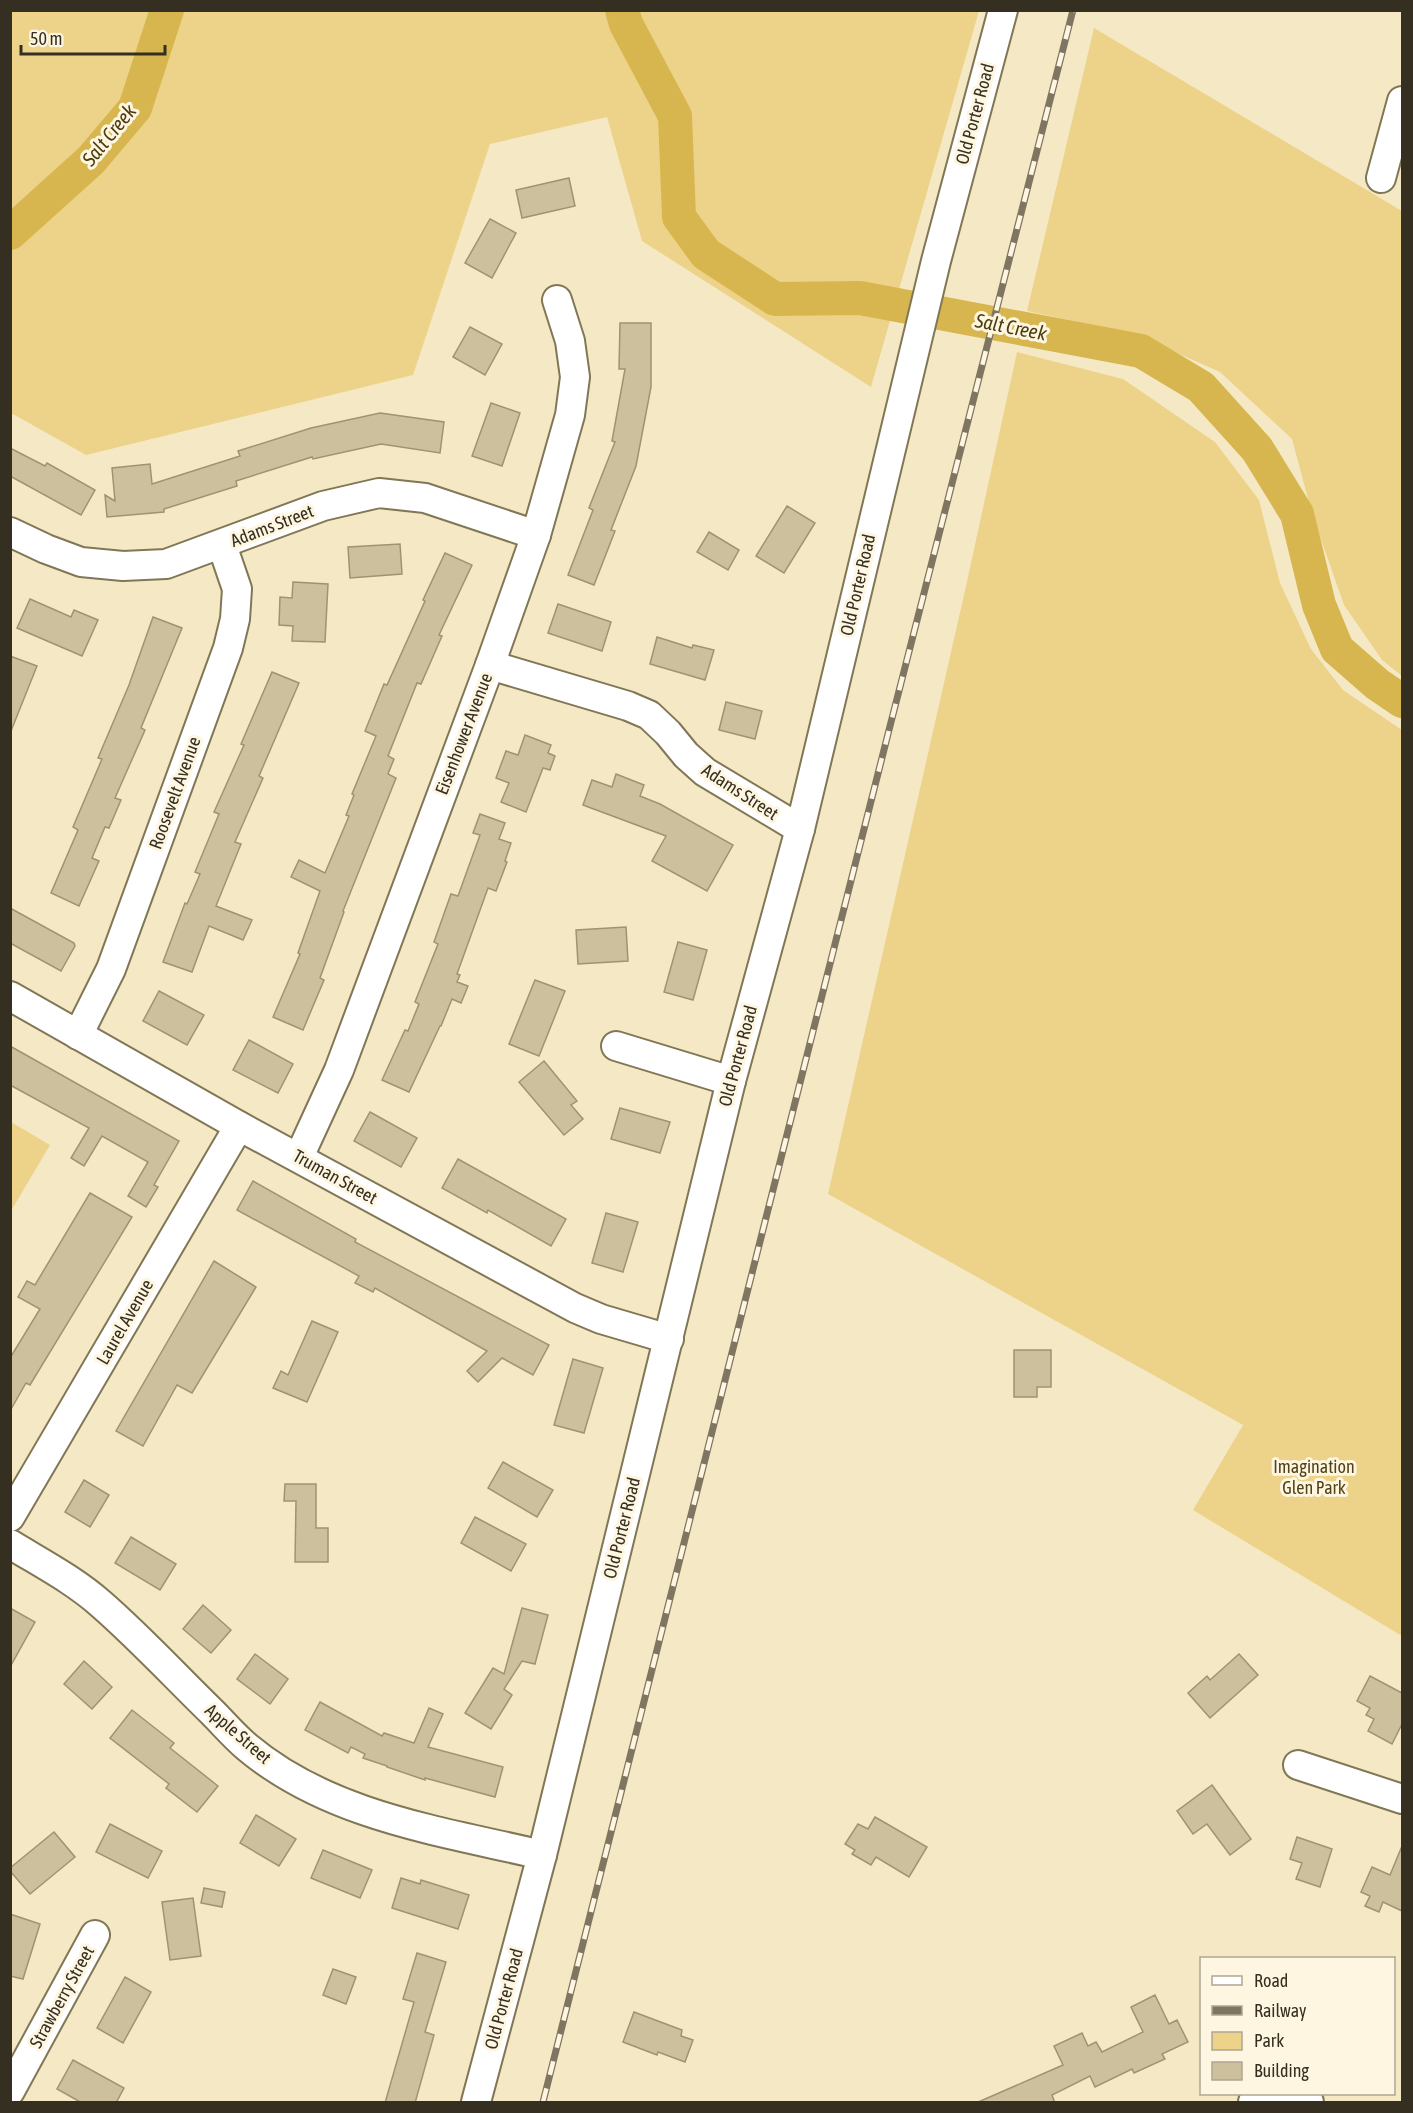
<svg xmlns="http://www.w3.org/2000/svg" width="1413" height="2113" viewBox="0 0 1413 2113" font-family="'Asap Condensed',sans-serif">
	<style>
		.green { fill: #edd389 }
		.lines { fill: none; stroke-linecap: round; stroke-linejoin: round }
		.river { stroke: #d8b64f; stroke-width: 34 }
		.building { fill: #ccc09d; stroke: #9f9372; stroke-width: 1.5 }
		.minor-casing { stroke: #817655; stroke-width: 32 }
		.minor { stroke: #fff; stroke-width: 28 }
		.rail-casing { stroke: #7e7660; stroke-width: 7 }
		.rail { stroke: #fef6e1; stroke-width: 4.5; stroke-dasharray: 14; stroke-linecap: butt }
		.labels { text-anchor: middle; stroke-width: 6; stroke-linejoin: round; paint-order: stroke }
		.street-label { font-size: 18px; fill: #342f21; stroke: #fef6e1 }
		.park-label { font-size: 18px; fill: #514318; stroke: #fef6e1 }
		.water-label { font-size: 20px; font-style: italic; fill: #4a3c10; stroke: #fef6e1 }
	</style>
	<rect width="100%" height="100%" fill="#f5e9c5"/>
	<!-- green -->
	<g class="green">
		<polygon points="11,10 979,10 979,11 871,387 642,241 607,117 490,144 413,375 86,455 11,413"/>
		<polygon points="1094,28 1402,211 1402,676 1382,660 1344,605 1312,514 1292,439 1220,372 1134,334 1027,311"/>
		<polygon points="1017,352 1123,379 1215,442 1259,500 1280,583 1311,649 1343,690 1402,730 1402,1636 1193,1510 1243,1425 828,1194 966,586"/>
		<polygon points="11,1122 50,1145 11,1211"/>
	</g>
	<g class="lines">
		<!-- river -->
		<g class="river">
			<polyline points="622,10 626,24 675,116 679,217 706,254 775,299 860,298 1141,351 1201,387 1257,449 1297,514 1319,605 1337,649 1377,684 1402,701"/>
			<polyline points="10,233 91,160 135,108 167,10"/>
		</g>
	</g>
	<!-- building -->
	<g class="building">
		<polygon points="569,178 575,206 522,218 516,190"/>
		<polygon points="490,219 516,233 492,278 465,263"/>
		<polygon points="620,323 651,323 651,387 636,466 611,530 615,531 594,585 568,575 593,510 589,508 615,442 612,441 625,369 619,369"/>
		<polygon points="470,327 502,344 485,375 453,357"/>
		<polygon points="491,403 520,413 502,466 472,456"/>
		<polygon points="380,413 444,422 440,453 381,444 313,459 312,457 236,481 237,486 164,509 164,512 107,517 105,495 115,501 112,468 150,464 152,484 240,456 238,451 311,428"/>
		<polygon points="10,448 45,466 47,463 95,490 81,515 10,476"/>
		<polygon points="787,506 815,523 784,573 756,556"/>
		<polygon points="709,532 739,550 728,570 697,552"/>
		<polygon points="400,544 402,574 350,578 348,547"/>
		<polygon points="445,553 472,565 439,635 442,636 421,684 417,683 388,756 394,759 388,774 396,778 343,911 344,912 320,978 324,980 303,1030 273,1017 300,954 298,953 320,891 291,877 299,860 325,873 349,816 346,815 354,795 352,794 376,736 365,731 384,684 387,685 425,601 423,600"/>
		<polygon points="293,582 328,584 325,642 292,641 293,626 279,625 280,597 292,598"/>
		<polygon points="30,599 71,617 74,610 98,620 82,656 17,628"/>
		<polygon points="558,604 611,622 602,651 548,633"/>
		<polygon points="153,617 182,628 141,728 145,730 115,798 121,800 109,828 105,827 92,858 99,861 79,906 51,893 78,830 73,827 102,759 98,758 129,685"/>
		<polygon points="657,637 692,648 693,645 714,650 705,680 650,664"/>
		<polygon points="10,656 37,666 11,731 10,731"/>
		<polygon points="272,672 299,683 259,776 263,778 235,842 241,844 216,906 252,920 243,940 209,926 192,972 163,962 185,903 187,904 200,874 195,872 219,814 214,812 244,745 241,744"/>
		<polygon points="726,702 762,711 755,739 719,730"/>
		<polygon points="525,735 551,745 548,753 555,756 550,770 543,768 526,812 501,802 509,783 496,778 506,751 518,755"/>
		<polygon points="616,774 644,785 640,796 660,804 733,845 707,891 652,861 666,836 583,805 592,780 612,787"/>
		<polygon points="480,814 505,823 499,839 511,843 505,861 507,862 496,891 488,888 457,974 460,975 457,982 468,986 461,1003 452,999 441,1026 440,1026 409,1092 382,1080 405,1030 408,1031 419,1004 415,1002 438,944 434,942 451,894 458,896 480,835 473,833"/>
		<polygon points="10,908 74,943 75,946 61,971 10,943"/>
		<polygon points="626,927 628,961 578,964 576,930"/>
		<polygon points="678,942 707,950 693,1000 664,992"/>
		<polygon points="535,980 565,991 539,1056 509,1044"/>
		<polygon points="159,991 204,1015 187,1045 143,1021"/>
		<polygon points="249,1040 293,1064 278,1093 233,1070"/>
		<polygon points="10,1046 179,1141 154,1185 158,1187 146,1207 128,1196 148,1162 102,1136 84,1166 71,1158 89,1128 10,1085"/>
		<polygon points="544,1061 577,1101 571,1105 583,1119 564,1135 519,1082"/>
		<polygon points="620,1108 670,1122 660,1153 611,1139"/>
		<polygon points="370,1112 417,1138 401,1167 354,1141"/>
		<polygon points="458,1159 566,1219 551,1246 488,1210 487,1213 442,1188"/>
		<polygon points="253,1181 356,1239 355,1242 549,1345 533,1375 502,1358 478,1382 467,1371 487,1351 375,1288 373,1292 355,1283 359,1276 237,1210"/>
		<polygon points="90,1193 132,1217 30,1385 26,1383 10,1411 10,1358 40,1309 18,1297 27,1281 35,1285"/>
		<polygon points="606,1213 638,1222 623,1272 592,1263"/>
		<polygon points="214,1261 256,1287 192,1393 177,1385 143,1446 116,1431"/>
		<polygon points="312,1321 338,1332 307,1402 273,1388 281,1371 288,1375"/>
		<polygon points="1014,1350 1051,1350 1051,1387 1037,1387 1037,1397 1014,1397"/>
		<polygon points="573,1359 603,1368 584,1433 554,1425"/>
		<polygon points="503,1462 553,1490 537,1517 488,1488"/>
		<polygon points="84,1480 109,1495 90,1527 65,1512"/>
		<polygon points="285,1484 316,1484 316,1528 328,1528 328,1562 295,1562 296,1501 284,1501"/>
		<polygon points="475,1517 526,1544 511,1571 461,1543"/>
		<polygon points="131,1537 176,1564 160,1590 115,1563"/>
		<polygon points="203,1605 231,1630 211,1653 183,1629"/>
		<polygon points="10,1608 35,1622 10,1667"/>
		<polygon points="522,1608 548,1615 535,1664 522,1661 504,1689 512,1695 491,1729 465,1713 493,1668 504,1674"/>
		<polygon points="255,1654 288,1679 270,1704 237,1679"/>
		<polygon points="1239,1654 1258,1675 1210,1718 1188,1693 1207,1676 1210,1680"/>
		<polygon points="84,1661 112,1687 92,1709 64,1684"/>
		<polygon points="1370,1676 1402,1693 1402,1724 1392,1744 1368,1731 1374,1719 1366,1715 1370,1708 1357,1701"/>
		<polygon points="320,1702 382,1736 384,1733 414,1743 429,1708 443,1714 428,1747 503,1767 495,1797 425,1778 425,1780 387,1767 387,1766 363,1758 365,1754 351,1747 348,1753 305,1730"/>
		<polygon points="132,1710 174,1743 170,1748 218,1786 197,1812 166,1788 169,1784 110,1738"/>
		<polygon points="1212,1785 1251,1839 1230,1855 1207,1824 1193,1834 1177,1811"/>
		<polygon points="256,1815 296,1839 279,1866 240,1843"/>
		<polygon points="875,1817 927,1847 909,1877 876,1857 871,1865 852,1854 855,1850 845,1844 858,1824 868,1829"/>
		<polygon points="110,1824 162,1851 148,1878 96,1852"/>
		<polygon points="54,1832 75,1857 30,1894 10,1871 10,1868"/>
		<polygon points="1297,1837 1332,1849 1320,1887 1296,1879 1302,1863 1290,1859"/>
		<polygon points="1402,1846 1402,1911 1383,1902 1379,1912 1365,1906 1370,1896 1361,1892 1372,1867 1390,1875"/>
		<polygon points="323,1850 372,1870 360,1898 311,1878"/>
		<polygon points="401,1878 420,1884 421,1880 469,1895 458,1929 392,1908"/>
		<polygon points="204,1888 225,1892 222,1907 201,1903"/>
		<polygon points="193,1898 201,1956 170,1960 162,1902"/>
		<polygon points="10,1914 40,1924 23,1979 10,1976"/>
		<polygon points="417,1953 446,1962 425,2032 434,2035 415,2103 385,2103 414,2002 403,1999"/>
		<polygon points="333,1969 356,1977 346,2004 323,1995"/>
		<polygon points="125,1977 151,1992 123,2043 97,2028"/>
		<polygon points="1155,1995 1169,2024 1177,2020 1188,2042 1162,2054 1165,2059 1134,2073 1132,2069 1095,2087 1090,2076 1052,2095 1055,2103 976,2103 1063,2065 1054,2046 1082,2033 1088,2046 1096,2042 1102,2052 1143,2032 1131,2007"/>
		<polygon points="634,2012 682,2030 681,2036 693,2040 685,2062 658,2052 657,2055 623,2042"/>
		<polygon points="73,2060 124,2088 116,2103 82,2103 57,2089"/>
	</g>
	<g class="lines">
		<!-- minor casing -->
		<g class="minor-casing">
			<g id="minor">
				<polyline points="1381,178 1402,101"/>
				<polyline points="10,532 46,549 81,562 123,566 166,564 323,506 379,493 425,498 536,535"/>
				<polyline points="490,665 628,706 649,715 668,733 686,755 705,772 800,829"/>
				<polyline points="10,996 239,1126 575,1308 601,1319 669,1339"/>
				<polyline points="78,1035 111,969 228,648 235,619 237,589 222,545"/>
				<polyline points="616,1046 731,1081"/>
				<polyline points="299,1157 339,1070 490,665 536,535 570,415 575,377 570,341 557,300"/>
				<polyline points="10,1517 239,1126"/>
				<path d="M 10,1544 C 41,1563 74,1580 101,1604 C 140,1638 175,1676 212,1712 C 223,1723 234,1736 247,1747 C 329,1816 441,1831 542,1855"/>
				<polyline points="1298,1765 1402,1799"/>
				<polyline points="10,2091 95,1935"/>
				<polyline points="476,2102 542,1855 731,1081 800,829 936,261 1003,10"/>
				<polyline points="1253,2102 1287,2099 1309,2102"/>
			</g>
		</g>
		<!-- minor -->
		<use href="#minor" class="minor"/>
		<!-- rail casing -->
		<g class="rail-casing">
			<polyline id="rail" points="543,2102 889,730 1073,10"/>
		</g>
		<!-- rail -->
		<use href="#rail" class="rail"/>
	</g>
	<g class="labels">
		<!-- street labels -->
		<g class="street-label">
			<text transform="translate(975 114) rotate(-75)" y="6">Old Porter Road</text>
			<text transform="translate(272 526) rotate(-21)" y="6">Adams Street</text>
			<text transform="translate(858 585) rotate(-77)" y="6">Old Porter Road</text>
			<text transform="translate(464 734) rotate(-69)" y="6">Eisenhower Avenue</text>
			<text transform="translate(740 792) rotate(33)" y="6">Adams Street</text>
			<text transform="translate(175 793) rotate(-70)" y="6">Roosevelt Avenue</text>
			<text transform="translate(738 1056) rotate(-75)" y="6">Old Porter Road</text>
			<text transform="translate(335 1177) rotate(29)" y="6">Truman Street</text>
			<text transform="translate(125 1322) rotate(-60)" y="6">Laurel Avenue</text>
			<text transform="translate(622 1528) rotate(-76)" y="6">Old Porter Road</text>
			<text transform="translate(238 1734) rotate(41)" y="6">Apple Street</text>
			<text transform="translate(62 1997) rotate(-61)" y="6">Strawberry Street</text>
			<text transform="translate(504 1999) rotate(-75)" y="6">Old Porter Road</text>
		</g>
		<!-- park labels -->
		<g class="park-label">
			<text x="1314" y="1473">Imagination<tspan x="1314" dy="21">Glen Park</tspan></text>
		</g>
		<!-- water labels -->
		<g class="water-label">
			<text transform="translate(109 135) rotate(-51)" y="7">Salt Creek</text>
			<text transform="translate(1011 327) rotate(11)" y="7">Salt Creek</text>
		</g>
	</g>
	<!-- border -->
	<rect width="1413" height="2113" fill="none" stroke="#342f21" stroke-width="24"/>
	<!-- legend -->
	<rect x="1200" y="1957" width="195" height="138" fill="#fef6e1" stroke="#ada694" stroke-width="1.5"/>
	<rect x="1212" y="1976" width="30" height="9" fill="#ffffff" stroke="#ada694" stroke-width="1.5"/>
	<text x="1254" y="1987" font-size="18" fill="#342f21">Road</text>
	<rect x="1212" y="2006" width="30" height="9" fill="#7e7660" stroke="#ada694" stroke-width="1.5"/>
	<text x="1254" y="2017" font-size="18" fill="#342f21">Railway</text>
	<rect x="1212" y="2032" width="30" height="18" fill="#edd389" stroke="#ada694" stroke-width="1.5"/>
	<text x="1254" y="2047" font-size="18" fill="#342f21">Park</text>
	<rect x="1212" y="2062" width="30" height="18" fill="#ccc09d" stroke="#ada694" stroke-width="1.5"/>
	<text x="1254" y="2077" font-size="18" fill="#342f21">Building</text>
	<!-- scale -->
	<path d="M21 45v9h144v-9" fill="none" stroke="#342f21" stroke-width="3"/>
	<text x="30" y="45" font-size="18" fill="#342f21" stroke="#fef6e1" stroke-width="4.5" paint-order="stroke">50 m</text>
</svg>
